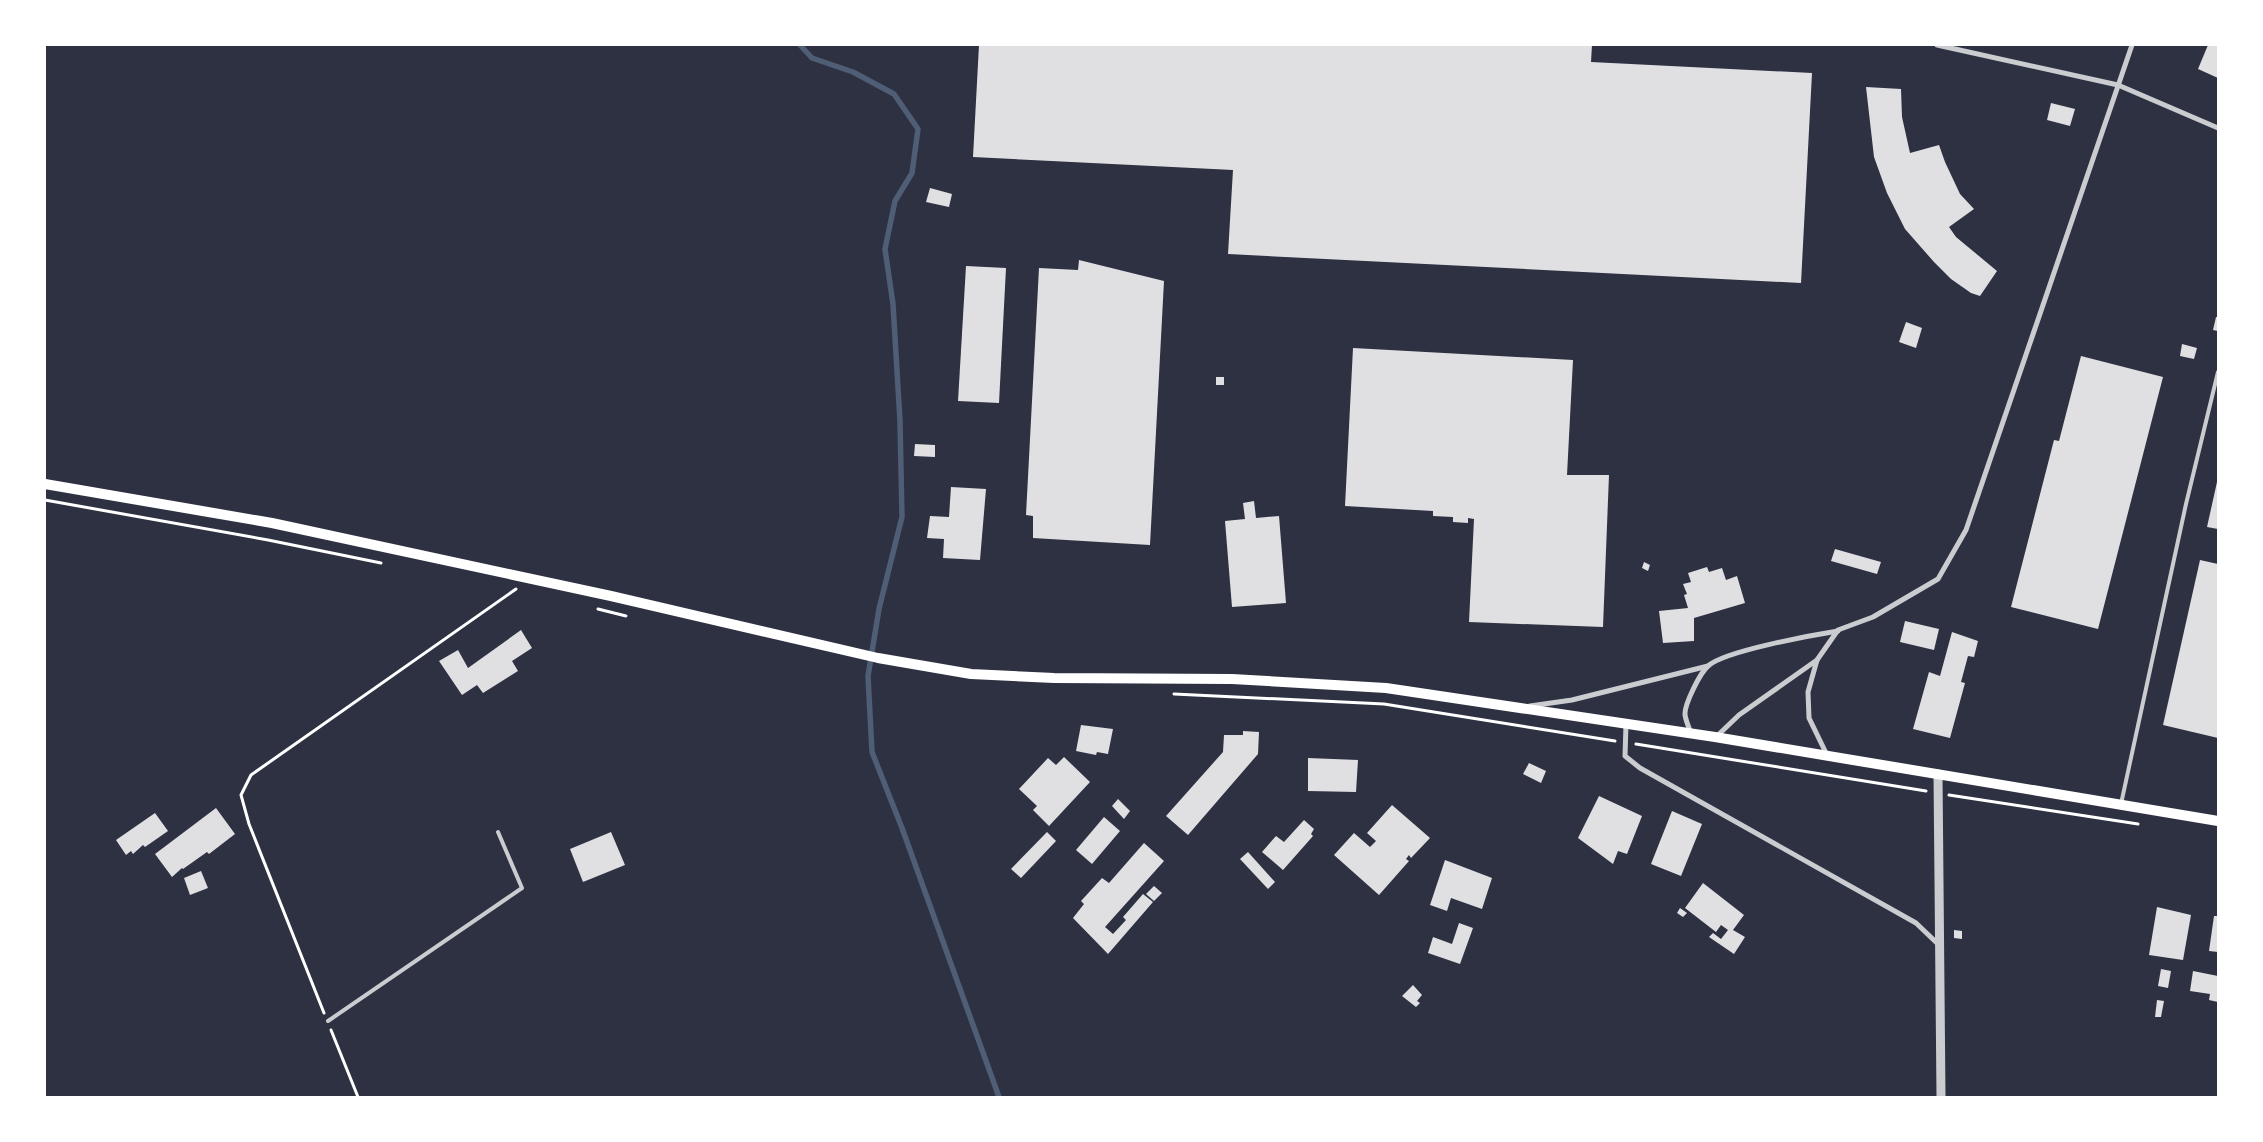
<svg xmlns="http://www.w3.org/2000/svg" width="2263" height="1142" viewBox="0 0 2263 1142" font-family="'Source Sans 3',sans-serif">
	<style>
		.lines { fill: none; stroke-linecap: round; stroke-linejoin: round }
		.stream { stroke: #4f5d75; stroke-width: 5.5 }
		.building { fill: #e0e0e3 }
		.path { stroke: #fff; stroke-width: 3 }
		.service { stroke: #caccd0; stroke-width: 4 }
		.minor { stroke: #caccd0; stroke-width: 5 }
		.tertiary { stroke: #caccd0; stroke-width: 9 }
		.secondary { stroke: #fff; stroke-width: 10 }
	</style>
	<rect width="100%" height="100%" fill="#2d3142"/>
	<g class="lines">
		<!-- stream -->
		<polyline class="stream" points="800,45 812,58 853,72 894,94 918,129 912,173 895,201 885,249 893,304 900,421 902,517 879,609 868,676 872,752 902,828 999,1097"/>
	</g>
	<!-- building -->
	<g class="building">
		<polygon points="979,45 1592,45 1591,62 1812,73 1801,283 1228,254 1233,170 973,157"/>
		<polygon points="2208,45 2218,45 2218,78 2198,69"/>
		<polygon points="1866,87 1901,89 1902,117 1910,153 1939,145 1945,162 1960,194 1974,209 1949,227 1956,237 1997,271 1980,296 1971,293 1951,279 1934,262 1905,229 1887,193 1874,157"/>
		<polygon points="2051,103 2075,109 2070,126 2047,120"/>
		<polygon points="930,188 952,194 949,207 926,202"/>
		<polygon points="1079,260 1164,281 1150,545 1033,538 1033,516 1026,515 1039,268 1078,270"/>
		<polygon points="966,266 1006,268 999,403 958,401"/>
		<polygon points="2216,317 2218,317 2218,331 2213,330"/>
		<polygon points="1906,322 1922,328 1916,348 1899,342"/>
		<polygon points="2182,344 2197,348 2194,359 2180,356"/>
		<polygon points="1353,348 1573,360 1567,475 1609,475 1603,627 1469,622 1474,519 1468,518 1468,523 1453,522 1453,517 1433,516 1433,511 1345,506"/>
		<polygon points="2081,356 2163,377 2098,629 2011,607 2054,440 2059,441"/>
		<rect x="1216" y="377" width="8" height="8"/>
		<polygon points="915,444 935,445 935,457 914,456"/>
		<polygon points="2217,482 2218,482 2218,529 2207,527"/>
		<polygon points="951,487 986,489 980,560 943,558 944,539 927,538 930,516 949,517"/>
		<polygon points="1254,501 1256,518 1279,516 1286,603 1232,607 1225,521 1245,519 1243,503"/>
		<polygon points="1835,549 1881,562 1877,574 1831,561"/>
		<polygon points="2200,560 2218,564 2218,738 2163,725"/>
		<polygon points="1644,562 1650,565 1648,571 1642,568"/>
		<polygon points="1707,567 1709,572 1722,568 1726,580 1737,576 1745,603 1694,618 1694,641 1663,643 1659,611 1688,608 1684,595 1687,594 1683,584 1691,582 1688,573"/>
		<polygon points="1905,621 1939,629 1934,650 1900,642"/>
		<polygon points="521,630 532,648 512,661 518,671 483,693 477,685 462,695 439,661 458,650 468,668"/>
		<polygon points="1952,632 1978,641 1974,657 1968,656 1961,682 1965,683 1950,738 1913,729 1929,672 1940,676"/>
		<polygon points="1081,725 1113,729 1108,754 1097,752 1096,755 1076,751"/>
		<polygon points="1243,731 1259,732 1258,754 1188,835 1166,816 1223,752 1224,735 1243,735"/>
		<polygon points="1064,757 1090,782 1049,826 1033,810 1037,806 1019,789 1048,758 1056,765"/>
		<polygon points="1308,758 1358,760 1356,792 1308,791"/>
		<polygon points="1529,763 1546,771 1541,783 1523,774"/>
		<polygon points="1599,796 1642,816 1627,854 1618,851 1613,864 1578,838"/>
		<polygon points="1118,799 1130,811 1124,819 1112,806"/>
		<polygon points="1392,805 1430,838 1411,858 1409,855 1406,859 1409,861 1379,895 1334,855 1354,833 1370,847 1376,841 1367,833"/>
		<polygon points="216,808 235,834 209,854 207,852 183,869 182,868 172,877 155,854"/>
		<polygon points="1672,811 1702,824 1681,876 1651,864"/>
		<polygon points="155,813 168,831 145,847 143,845 133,854 131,851 126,855 116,840"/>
		<polygon points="1104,817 1120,831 1092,864 1076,850"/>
		<polygon points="1304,820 1314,829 1311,834 1313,836 1283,870 1262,852 1276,836 1284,842"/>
		<polygon points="611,832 625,865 583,882 570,849"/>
		<polygon points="1047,832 1056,841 1021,878 1011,869"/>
		<polygon points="1144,843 1164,861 1105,927 1113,934 1126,920 1123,917 1143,894 1153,902 1108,954 1073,918 1084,904 1081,901 1102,878 1109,883"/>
		<polygon points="1248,852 1275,882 1268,889 1240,859"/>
		<polygon points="1445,860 1492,878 1482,909 1451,898 1447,911 1430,905"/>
		<polygon points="201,871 208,888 190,895 184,878"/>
		<polygon points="1703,883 1744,915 1733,930 1745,937 1734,954 1709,937 1713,933 1721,939 1728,930 1721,925 1716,932 1685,908"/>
		<polygon points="1154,886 1162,893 1154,901 1146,894"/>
		<polygon points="2157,907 2191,915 2183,960 2149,955"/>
		<polygon points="1680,908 1687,913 1683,917 1677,913"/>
		<polygon points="2214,916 2218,916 2218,952 2209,951"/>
		<polygon points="1459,923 1473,928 1460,964 1428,953 1433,937 1452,944"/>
		<polygon points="1954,930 1962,931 1962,939 1954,938"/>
		<polygon points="2161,969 2171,971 2168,988 2158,986"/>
		<polygon points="2193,971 2218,976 2218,1002 2209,1000 2210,994 2190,991"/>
		<polygon points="1413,985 1422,995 1417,1001 1420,1003 1416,1007 1402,996"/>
		<polygon points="2157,1000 2164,1001 2161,1017 2155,1017"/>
	</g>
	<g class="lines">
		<!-- path -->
		<g class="path">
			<polyline points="45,500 268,540 381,563"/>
			<polyline points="598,609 626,616"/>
			<polyline points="1174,694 1384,704 1615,741"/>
			<polyline points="1636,744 1926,791"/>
			<polyline points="1949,795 2138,824"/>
			<polyline points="324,1013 249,824 241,795 251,775 516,589"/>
			<polyline points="331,1030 358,1097"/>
		</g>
		<!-- service -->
		<g class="service">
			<polyline points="2121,804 2186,504 2218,372"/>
			<polyline points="328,1021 522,888 498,832"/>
		</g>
		<!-- minor -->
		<g class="minor">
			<polyline points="1937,45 2118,85 2218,128"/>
			<polyline points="1817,660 1808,692 1809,718 1827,755"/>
			<polyline points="1530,706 1572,700 1708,666"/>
			<polyline points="1626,724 1625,756 1640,768 1916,923 1939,945"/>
			<path d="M 1691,733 C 1689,728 1686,721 1685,715 C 1684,705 1700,673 1708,666 C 1724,651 1813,635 1838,631"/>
			<polyline points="1716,737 1739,715 1817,660 1838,630 1873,617 1938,579 1966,530 2132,45"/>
		</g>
		<!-- tertiary -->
		<polyline class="tertiary" points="1938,774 1941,1097"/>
		<!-- secondary -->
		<polyline class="secondary" points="45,484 272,523 611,596 878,658 971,674 1054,678 1232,679 1386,688 1715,737 2218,821"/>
	</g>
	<!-- border -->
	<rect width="2263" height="1142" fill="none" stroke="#ffffff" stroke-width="92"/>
</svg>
